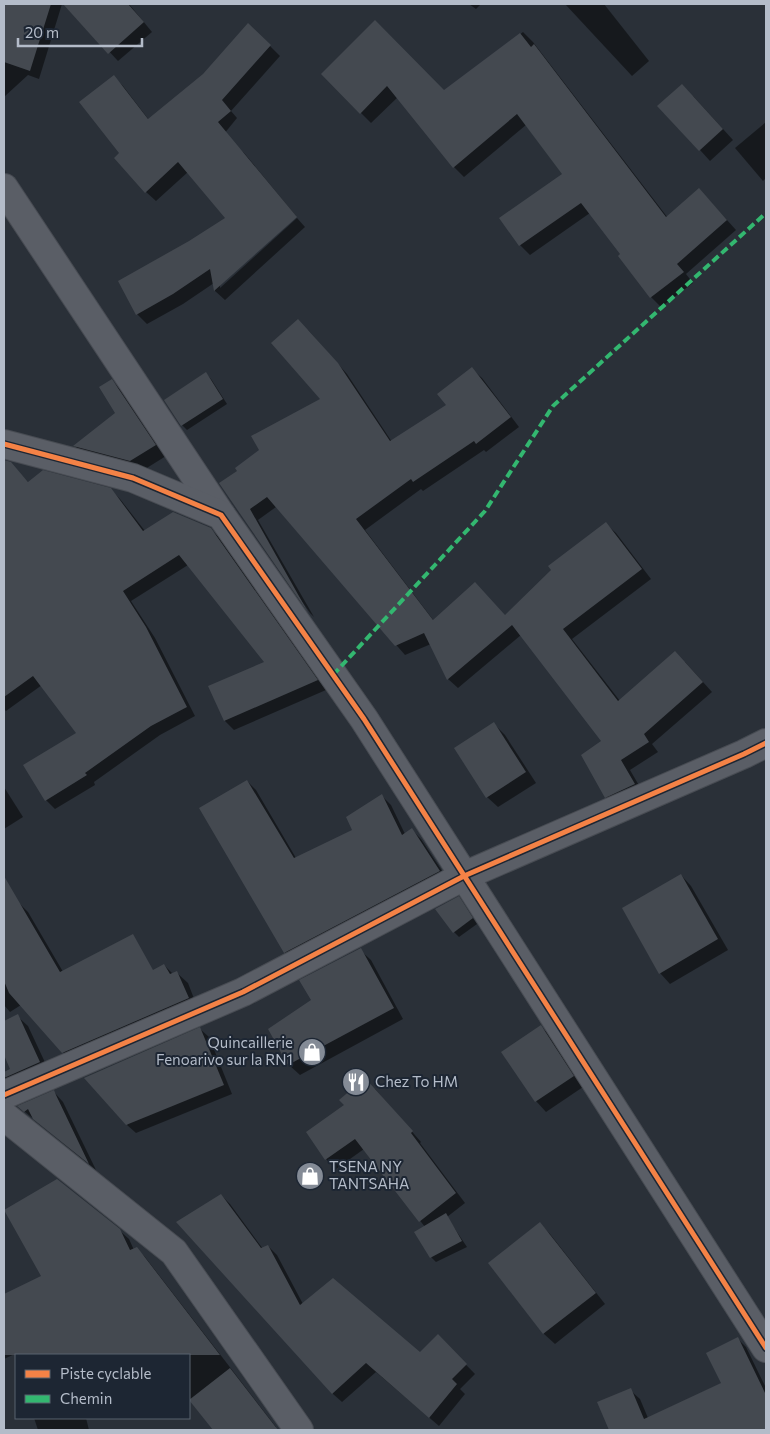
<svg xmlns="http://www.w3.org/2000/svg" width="770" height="1434" viewBox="0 0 770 1434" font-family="Commissioner,sans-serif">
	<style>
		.shadow { fill: #0007 }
		.building { fill: #444950 }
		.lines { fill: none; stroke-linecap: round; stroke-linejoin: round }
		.minor-casing { stroke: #484c53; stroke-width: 30 }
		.minor { stroke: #5a5e66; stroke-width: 28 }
		.quiet { stroke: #33b770; stroke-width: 4; stroke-dasharray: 8 4; stroke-linecap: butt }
		.cycleway-casing { stroke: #1d2633; stroke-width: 8 }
		.cycleway { stroke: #f48246; stroke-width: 5 }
		.labels { text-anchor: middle; stroke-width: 4; stroke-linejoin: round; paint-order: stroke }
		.poi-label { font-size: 15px; fill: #b4bcc9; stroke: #1d2633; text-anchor: start }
	</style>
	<rect width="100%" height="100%" fill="#2a3038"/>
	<!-- shadow -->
	<g class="shadow">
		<polygon points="4,4 62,4 39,79 28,75 4,97"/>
		<polygon points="65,4 129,4 152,32 118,61"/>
		<polygon points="469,4 481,4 476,9"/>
		<polygon points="565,4 604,4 649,61 632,76"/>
		<polygon points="375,22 399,96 371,123 322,74"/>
		<polygon points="523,32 533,42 668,218 709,200 736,230 686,274 693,283 661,307 651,297 622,254 590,213 530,255 520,245 564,174 526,125 464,177 454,167 412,115"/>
		<polygon points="270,46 280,56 231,111 237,118 224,134 245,154 296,216 220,284 220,288 297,218 305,227 225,300 215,291 214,283 183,304 147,324 137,314 190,242 227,218 188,172 156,201 146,192 121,153 114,77 123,86 149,120"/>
		<polygon points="693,96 733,140 710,161 700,150"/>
		<polygon points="766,122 766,178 763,181 735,148"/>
		<polygon points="308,330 347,374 392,442 448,406 472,369 482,378 519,427 486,452 484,450 423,491 421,489 365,530 434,621 506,616 606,524 616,533 651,579 572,639 620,701 685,662 712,692 652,744 658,752 630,770 644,794 615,807 606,797 603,742 521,635 458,688 448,679 431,644 405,655 276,507 258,520 314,617 310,613 220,483 239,471 322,399"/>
		<polygon points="206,374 211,379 227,404 187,430 182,425"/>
		<polygon points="112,381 122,391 166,456 142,471 85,456 75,446 117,413"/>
		<polygon points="4,461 10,463 29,483 110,489 120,499 145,531 210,529 220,538 326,690 234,730 225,721 210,687 266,662 188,565 131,601 155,638 195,716 160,735 94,782 95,785 55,809 46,800 78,733 42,685 6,711 4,709"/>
		<polygon points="494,724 505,735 536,783 498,807 487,797"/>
		<polygon points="247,781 256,790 296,858 354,831 382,796 391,805 405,834 412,830 421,839 448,880 294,961 285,952"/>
		<polygon points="4,787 23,817 4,829"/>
		<polygon points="681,875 691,886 728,950 670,984 660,973"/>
		<polygon points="459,898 477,924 459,937 454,932"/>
		<polygon points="18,902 28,912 79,999 21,1005 10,1012 4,1005 4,910"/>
		<polygon points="360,950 371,960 403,1019 300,1075 289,1065 270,1029 313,1000"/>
		<polygon points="164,965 173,974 177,973 188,983 198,1009 74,1063 63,1052"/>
		<polygon points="17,1016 28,1026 50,1073 4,1095 4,1073 12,1069 4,1052 4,1022"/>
		<polygon points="541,1027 552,1037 583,1087 546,1112 536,1101"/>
		<polygon points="200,1029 209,1037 232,1094 136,1133 127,1125"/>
		<polygon points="375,1089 421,1142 420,1143 465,1203 447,1217 467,1247 436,1262 431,1257 425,1227 364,1149 336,1169 326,1159"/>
		<polygon points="54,1092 63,1102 96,1170 19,1107"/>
		<polygon points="221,1195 230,1204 263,1249 268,1246 277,1255 303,1304 420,1354 438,1336 475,1374 460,1389 465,1394 439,1426 376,1372 342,1402 333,1394 178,1223"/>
		<polygon points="540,1224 550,1234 605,1304 555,1344 544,1334 489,1263"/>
		<polygon points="119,1230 129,1239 134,1250 136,1248 145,1257 276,1427 272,1430 215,1430 189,1397 189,1355 18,1355 17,1353 4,1359 4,1295 43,1276"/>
		<polygon points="737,1338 746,1347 766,1388 766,1430 610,1430 599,1403 630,1390 640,1399 648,1418 722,1383"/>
		<polygon points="34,1418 86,1418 89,1430 38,1430"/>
	</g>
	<!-- building -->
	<g class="building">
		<polygon points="4,4 51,4 30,71 4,62"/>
		<polygon points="63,4 128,4 144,22 108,54"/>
		<polygon points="375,20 444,90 520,33 531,47 534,44 666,217 699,188 727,220 677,264 684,272 650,298 618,256 620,254 581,203 519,246 499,218 562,174 517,114 453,168 387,86 360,114 321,74"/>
		<polygon points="248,23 271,45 222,100 231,111 218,122 297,217 214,291 210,269 173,294 136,315 118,281 189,241 225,218 178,162 145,193 114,158 119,153 79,102 114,75 148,119 203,74"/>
		<polygon points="682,84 723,129 699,151 657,106"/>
		<polygon points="298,319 338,363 390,441 446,405 437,394 472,367 511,417 476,444 474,441 413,482 411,479 356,519 433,620 475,582 505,615 551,570 548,566 606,522 642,569 563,629 618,701 675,651 703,682 644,734 649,742 621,760 635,784 605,798 581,755 601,741 512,625 447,680 424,633 395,646 267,497 250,509 309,614 219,483 237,471 235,468 259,450 251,436 320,399 271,343"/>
		<polygon points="206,372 223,399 181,426 164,400"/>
		<polygon points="112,379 156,445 130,461 73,446 115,413 99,387"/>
		<polygon points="4,460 11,462 28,482 43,470 111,488 143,531 173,512 211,528 318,680 224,721 208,686 264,662 179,555 123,591 146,627 187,707 151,726 85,773 87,775 45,801 23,765 76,733 33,676 4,697"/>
		<polygon points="494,722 526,772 486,798 454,748"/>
		<polygon points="247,780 294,858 352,830 346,817 382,794 402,835 412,828 440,871 284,953 199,808"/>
		<polygon points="681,874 718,939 659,974 622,908"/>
		<polygon points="4,876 60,972 133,934 153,970 164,964 170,974 177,971 189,998 62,1053 9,993 4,981"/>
		<polygon points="459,896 473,918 453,933 435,909"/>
		<polygon points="361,948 394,1008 288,1065 268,1029 311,1000 299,980"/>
		<polygon points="18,1014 40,1062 4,1078 4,1072 10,1069 4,1055 4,1021"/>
		<polygon points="541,1025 574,1076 535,1102 501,1052"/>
		<polygon points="200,1027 224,1085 126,1125 84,1078"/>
		<polygon points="365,1078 413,1131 411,1133 456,1193 419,1222 355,1139 325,1160 306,1132 344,1105 339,1100"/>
		<polygon points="54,1090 56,1095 89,1164 33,1119 28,1109 24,1112 17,1106"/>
		<polygon points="57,1179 120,1229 130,1250 137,1247 220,1355 4,1355 4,1294 41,1276 4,1210"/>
		<polygon points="221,1194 261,1248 268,1245 300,1305 333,1278 420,1352 438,1334 467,1364 452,1379 457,1384 429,1418 366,1363 332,1394 176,1222"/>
		<polygon points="446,1213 462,1241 430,1258 414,1232"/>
		<polygon points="540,1222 596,1293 543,1334 488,1263"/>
		<polygon points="738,1337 766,1395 766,1430 609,1430 597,1402 631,1388 644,1419 721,1383 706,1353"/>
		<polygon points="230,1368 278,1430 213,1430 189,1400"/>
	</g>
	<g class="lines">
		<!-- minor casing -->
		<g class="minor-casing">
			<g id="minor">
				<polyline points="4,188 221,515"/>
				<polyline points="4,444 133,478 221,515 364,719 766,1348"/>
				<polyline points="4,1095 243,992 464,876 744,754 766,743"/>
				<polyline points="4,1116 174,1252 299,1430"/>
			</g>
		</g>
		<!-- minor -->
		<use href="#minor" class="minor"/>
		<!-- quiet -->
		<polyline class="quiet" points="333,675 485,511 553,406 766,213"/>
		<!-- cycleway casing -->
		<g class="cycleway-casing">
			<g id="cycleway">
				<polyline points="4,444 133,478 221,515 364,719 766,1348"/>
				<polyline points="4,1095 243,992 464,876 744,754 766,743"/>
			</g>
		</g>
		<!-- cycleway -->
		<use href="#cycleway" class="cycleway"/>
	</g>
	<!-- icons -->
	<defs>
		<g id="shop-disc" transform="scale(1.4375)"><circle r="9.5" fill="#848b96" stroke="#1d2633"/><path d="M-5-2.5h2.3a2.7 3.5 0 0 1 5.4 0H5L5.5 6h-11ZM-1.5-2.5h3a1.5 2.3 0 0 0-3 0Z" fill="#fff"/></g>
		<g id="restaurant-disc" transform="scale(1.4375)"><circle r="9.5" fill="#848b96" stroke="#1d2633"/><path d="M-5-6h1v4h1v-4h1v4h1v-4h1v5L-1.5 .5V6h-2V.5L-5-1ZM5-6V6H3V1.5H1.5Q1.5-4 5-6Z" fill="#fff"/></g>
	</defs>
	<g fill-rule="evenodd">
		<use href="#shop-disc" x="312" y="1052"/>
		<use href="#restaurant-disc" x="356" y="1082"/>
		<use href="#shop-disc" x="310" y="1176"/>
	</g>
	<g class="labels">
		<!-- poi labels -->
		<g class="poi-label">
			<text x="293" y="1048" text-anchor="end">Quincaillerie<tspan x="293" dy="17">Fenoarivo sur la RN1</tspan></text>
			<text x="375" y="1087">Chez To HM</text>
			<text x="329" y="1172">TSENA NY<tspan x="329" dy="17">TANTSAHA</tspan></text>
		</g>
	</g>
	<!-- border -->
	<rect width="770" height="1434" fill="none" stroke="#b4bcc9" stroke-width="10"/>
	<!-- legend -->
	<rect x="15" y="1354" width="175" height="65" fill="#1d2633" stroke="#59626f"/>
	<rect x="25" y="1370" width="25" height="8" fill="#f48246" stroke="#59626f"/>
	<text x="60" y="1379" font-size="15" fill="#b4bcc9">Piste cyclable</text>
	<rect x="25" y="1395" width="25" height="8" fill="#33b770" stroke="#59626f"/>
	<text x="60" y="1404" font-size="15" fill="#b4bcc9">Chemin</text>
	<!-- scale -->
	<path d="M18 38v8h124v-8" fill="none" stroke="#b4bcc9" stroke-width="2.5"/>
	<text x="25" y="38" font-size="15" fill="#b4bcc9" stroke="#1d2633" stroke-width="4" paint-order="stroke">20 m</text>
</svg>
